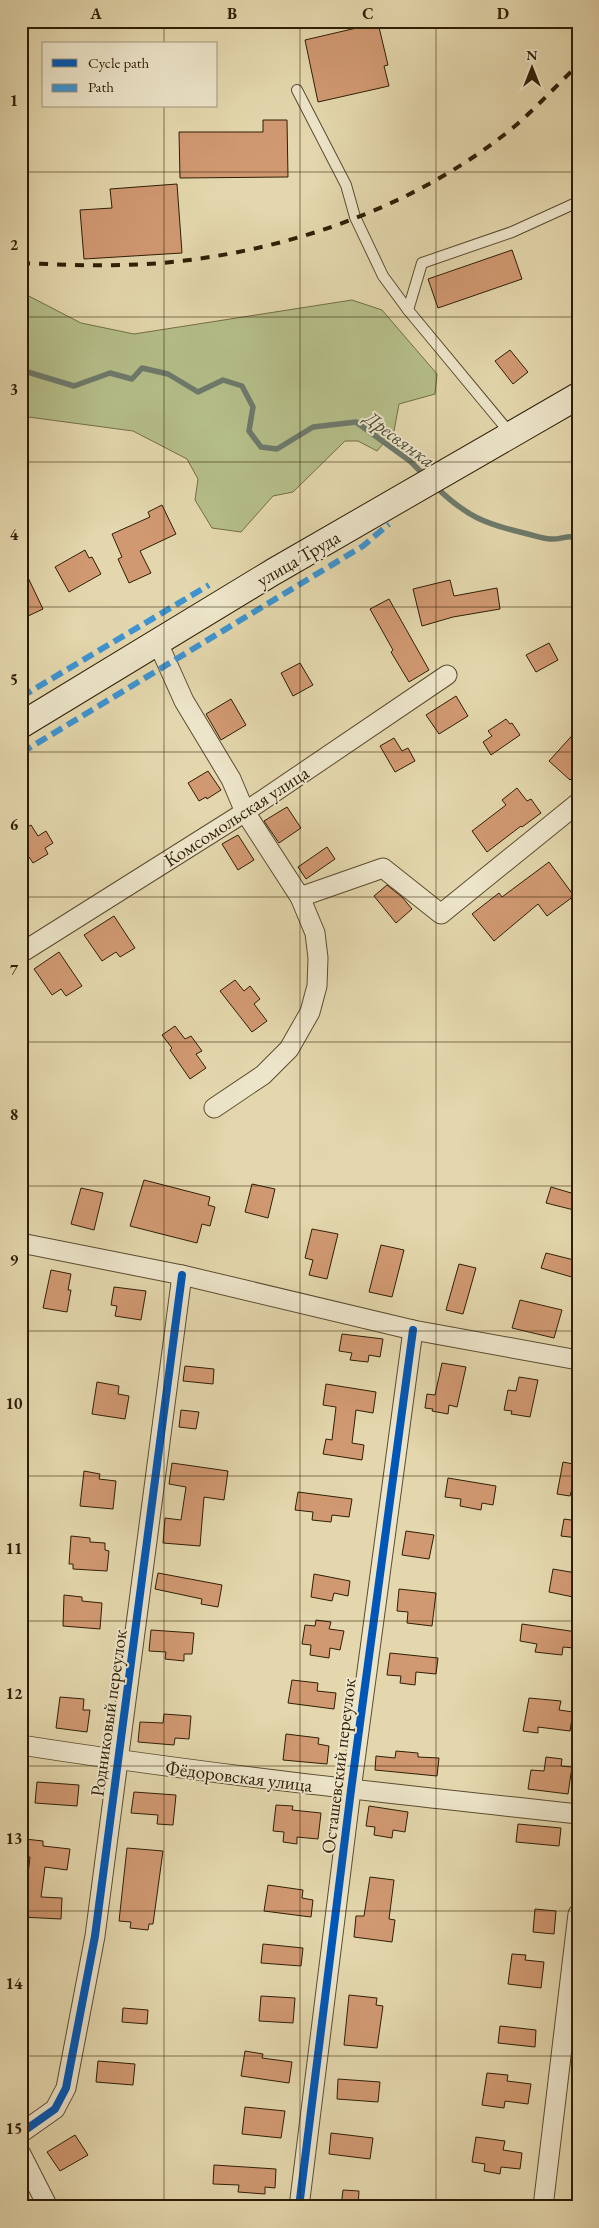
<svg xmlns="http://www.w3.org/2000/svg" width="599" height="2228" viewBox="0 0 599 2228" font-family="'EB Garamond',serif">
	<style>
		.green { fill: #b5be89; stroke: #726e47 }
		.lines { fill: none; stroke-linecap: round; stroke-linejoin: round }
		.stream { stroke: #6d7a6c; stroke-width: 5.5 }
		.building { fill: #d19972; stroke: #2f1e05 }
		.lane-casing { stroke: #5c4c2f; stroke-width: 12 }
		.street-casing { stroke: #5c4c2f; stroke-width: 21 }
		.secondary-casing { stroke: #2f1e05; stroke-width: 28 }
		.lane { stroke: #ede5ca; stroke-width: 10 }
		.street { stroke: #ede5ca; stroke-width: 19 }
		.secondary { stroke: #ede5ca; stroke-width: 26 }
		.rail { stroke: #2f1e05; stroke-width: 4; stroke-dasharray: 9 9; stroke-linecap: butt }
		.quiet { stroke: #3d94d1; stroke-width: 6; stroke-dasharray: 12 6; stroke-linecap: butt }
		.cycleway-casing { stroke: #ede5ca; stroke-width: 11 }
		.cycleway { stroke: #0057b8; stroke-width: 8 }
		.grid { fill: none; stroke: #2f1e05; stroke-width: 1; stroke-opacity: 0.55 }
		.labels { text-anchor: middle; stroke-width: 4; stroke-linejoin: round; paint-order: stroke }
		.street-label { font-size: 19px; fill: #2f1e05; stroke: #ede5ca }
		.water-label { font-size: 20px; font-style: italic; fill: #4e4c39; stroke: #ede5ca }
		.neatline { fill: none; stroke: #2f1e05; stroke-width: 2 }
		.grid-label { font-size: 16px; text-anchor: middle; font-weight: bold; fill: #2f1e05 }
	</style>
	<rect width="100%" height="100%" fill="#e4d7ad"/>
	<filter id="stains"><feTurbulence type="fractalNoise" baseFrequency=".004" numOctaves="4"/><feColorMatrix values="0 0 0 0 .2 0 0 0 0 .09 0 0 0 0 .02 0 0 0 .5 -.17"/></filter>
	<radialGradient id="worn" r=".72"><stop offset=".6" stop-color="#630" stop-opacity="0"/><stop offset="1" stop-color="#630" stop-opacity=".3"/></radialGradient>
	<!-- green -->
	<polygon class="green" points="21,292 81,323 134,334 352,300 382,310 437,374 435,394 399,404 394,431 377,451 358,441 345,441 293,492 273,496 241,532 212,528 195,500 198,479 187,459 133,431 21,416"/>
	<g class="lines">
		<!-- stream -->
		<g class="stream">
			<polyline points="21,370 74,386 110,373 132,379 142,368 168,374 198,392 223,380 242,386 253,407 249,431 261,447 277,449 313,427 356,422 410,461 426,477"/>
			<path d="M 436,487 C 466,516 485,524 524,533 C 533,535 542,539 551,539 C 560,540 569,534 578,538"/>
		</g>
	</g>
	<!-- building -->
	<g class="building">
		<polygon points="378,23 388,65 384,66 389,86 318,102 305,40"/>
		<polygon points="263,120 287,120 288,177 180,178 179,132 263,132"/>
		<polygon points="177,184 182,253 84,259 80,210 112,208 110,189"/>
		<polygon points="512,250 522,279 438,308 428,279"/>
		<polygon points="510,350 528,372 513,384 495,361"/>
		<polygon points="162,505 176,534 140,551 151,573 129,583 118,559 122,557 112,534 150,517 148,512"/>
		<polygon points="85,550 89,558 92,557 101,574 69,592 55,567"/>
		<polygon points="21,563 43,609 26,617 21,607"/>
		<polygon points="450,580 454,596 497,588 500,609 453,617 422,626 413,589"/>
		<polygon points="389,599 429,670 409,682 391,652 393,650 370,609"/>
		<polygon points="549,643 558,660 536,672 526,655"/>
		<polygon points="300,663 313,685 293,696 281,673"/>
		<polygon points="456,696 468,716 439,734 426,715"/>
		<polygon points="231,699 246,725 221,740 206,714"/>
		<polygon points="506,719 510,724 512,723 520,735 491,755 483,742 492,736 488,731"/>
		<polygon points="578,729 578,771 570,780 549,761"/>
		<polygon points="394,738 402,751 408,748 415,761 395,772 380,746"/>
		<polygon points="208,771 221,790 207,799 206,797 199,801 188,783"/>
		<polygon points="517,788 527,801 531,799 541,813 522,827 521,826 487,852 472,831 506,805 502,800"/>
		<polygon points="287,807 301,828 279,843 264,821"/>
		<polygon points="31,825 38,836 46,831 53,843 45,848 48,854 33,863 29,857 27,858 21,849 21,830"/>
		<polygon points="238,835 254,860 238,870 222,844"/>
		<polygon points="327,847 335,859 306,879 298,867"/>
		<polygon points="549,862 574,896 547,916 538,904 494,941 472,914 499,893 502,897"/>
		<polygon points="387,885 402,897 412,909 396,923 374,896"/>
		<polygon points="114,916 135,948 120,957 116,952 102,961 84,935"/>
		<polygon points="59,952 82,986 66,996 61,989 52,995 34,969"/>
		<polygon points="235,980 244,991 250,986 260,999 254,1004 267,1021 252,1032 220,991"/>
		<polygon points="175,1026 185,1039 191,1036 202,1051 196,1054 206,1068 190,1079 170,1050 172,1048 162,1035"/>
		<polygon points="144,1180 210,1197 208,1205 215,1207 210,1226 202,1224 197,1243 130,1226"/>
		<polygon points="252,1184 275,1189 268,1218 245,1212"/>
		<polygon points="551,1187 578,1195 578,1211 546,1203"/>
		<polygon points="81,1188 103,1193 94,1230 71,1224"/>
		<polygon points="312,1229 338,1234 327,1279 309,1275 313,1260 305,1258"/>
		<polygon points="381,1245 404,1250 392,1297 369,1292"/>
		<polygon points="546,1253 578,1261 575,1278 541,1268"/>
		<polygon points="459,1264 476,1268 463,1314 446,1310"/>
		<polygon points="51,1270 71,1274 68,1290 71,1290 67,1312 43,1308"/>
		<polygon points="114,1287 146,1291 141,1320 115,1316 117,1306 111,1305"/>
		<polygon points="520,1300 562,1310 554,1338 512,1328"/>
		<polygon points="342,1334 383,1339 380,1357 369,1355 368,1362 350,1360 352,1353 339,1351"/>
		<polygon points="442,1363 466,1367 457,1407 449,1405 448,1414 432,1411 433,1409 425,1408 427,1394 435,1395"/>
		<polygon points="185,1366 214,1369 213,1384 183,1381"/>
		<polygon points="519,1377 538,1380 530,1417 511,1414 512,1411 504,1410 508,1390 516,1391"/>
		<polygon points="97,1382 119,1386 118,1394 129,1396 125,1419 92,1414"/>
		<polygon points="326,1384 376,1392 373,1413 356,1410 352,1443 364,1445 362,1460 323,1454 326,1439 332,1440 336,1407 323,1405"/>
		<polygon points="181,1410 199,1412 196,1429 179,1427"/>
		<polygon points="563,1462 578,1465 578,1490 572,1489 570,1496 557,1494"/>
		<polygon points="172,1463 228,1471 224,1500 204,1497 200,1546 163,1543 165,1518 181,1520 186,1487 169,1484"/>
		<polygon points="84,1471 100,1474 99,1479 116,1481 113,1509 80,1506"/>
		<polygon points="448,1478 496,1486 493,1505 482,1503 481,1510 460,1506 461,1499 445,1497"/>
		<polygon points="298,1492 352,1499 349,1517 332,1515 331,1522 312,1520 313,1512 295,1510"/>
		<polygon points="564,1519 578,1521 578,1538 561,1536"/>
		<polygon points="406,1531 434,1535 429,1559 402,1555"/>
		<polygon points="71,1536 90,1538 90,1542 105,1543 105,1550 109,1551 107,1571 73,1569 73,1564 69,1564"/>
		<polygon points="553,1569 576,1573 578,1598 549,1592"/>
		<polygon points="158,1573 222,1585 218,1607 201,1604 202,1599 155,1589"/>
		<polygon points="314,1574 350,1581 348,1596 334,1593 332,1601 311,1597"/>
		<polygon points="399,1589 436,1593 432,1626 407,1623 408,1612 397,1611"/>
		<polygon points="64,1595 82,1597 82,1601 102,1603 100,1629 63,1626"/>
		<polygon points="316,1620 331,1622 329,1629 344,1631 340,1650 330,1648 329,1658 310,1655 311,1645 302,1644 305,1625 315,1626"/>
		<polygon points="522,1624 577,1632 574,1648 563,1647 562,1655 535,1652 537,1644 520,1641"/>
		<polygon points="151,1630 194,1633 192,1654 184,1654 184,1661 165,1659 166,1652 149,1651"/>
		<polygon points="390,1653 438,1658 436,1674 416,1672 415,1685 400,1683 401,1676 387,1675"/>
		<polygon points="292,1680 318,1683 317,1691 336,1693 334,1709 288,1703"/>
		<polygon points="60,1697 84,1699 83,1710 90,1710 87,1732 56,1728"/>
		<polygon points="529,1698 561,1701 559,1710 573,1712 570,1731 538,1727 538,1733 523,1731"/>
		<polygon points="164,1714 191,1716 189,1739 175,1738 174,1745 138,1742 140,1722 163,1723"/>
		<polygon points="286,1734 319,1738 318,1744 329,1746 327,1764 283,1760"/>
		<polygon points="396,1751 418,1753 418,1757 439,1758 437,1776 375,1770 376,1756 395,1758"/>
		<polygon points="546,1757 562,1759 561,1766 572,1767 568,1794 528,1789 531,1770 544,1771"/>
		<polygon points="37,1782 79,1785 77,1806 35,1803"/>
		<polygon points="134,1792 176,1795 173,1825 157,1824 158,1815 131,1813"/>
		<polygon points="276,1805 293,1806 292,1810 321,1813 318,1839 297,1837 297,1844 283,1842 284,1832 273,1831"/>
		<polygon points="369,1806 408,1812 405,1832 393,1830 392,1838 374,1835 375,1827 366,1826"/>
		<polygon points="518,1824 561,1828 559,1846 516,1842"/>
		<polygon points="25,1839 43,1841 43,1846 70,1849 67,1870 45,1867 41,1897 62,1898 61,1919 21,1917 21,1896 24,1896 26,1891 30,1857 23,1857"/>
		<polygon points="127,1848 163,1851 153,1924 149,1924 148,1930 130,1928 131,1922 119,1921"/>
		<polygon points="370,1877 394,1880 389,1919 395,1920 392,1942 354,1937 356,1916 364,1916"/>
		<polygon points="268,1885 303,1890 302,1898 313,1900 311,1917 264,1911"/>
		<polygon points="535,1909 556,1911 554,1934 533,1932"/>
		<polygon points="263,1944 303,1948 301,1966 261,1963"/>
		<polygon points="512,1954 526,1955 525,1960 544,1962 541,1988 508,1984"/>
		<polygon points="349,1995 377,1998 376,2005 383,2006 377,2048 344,2045"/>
		<polygon points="261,1996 295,1998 293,2023 259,2021"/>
		<polygon points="123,2008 148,2010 147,2024 122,2022"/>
		<polygon points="500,2026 536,2030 535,2047 498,2043"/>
		<polygon points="245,2051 263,2054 262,2058 292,2062 289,2083 241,2076"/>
		<polygon points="98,2061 135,2064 133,2085 96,2082"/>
		<polygon points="487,2073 508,2075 507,2081 531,2084 528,2104 505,2101 504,2108 482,2105"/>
		<polygon points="338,2079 380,2082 378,2102 337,2099"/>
		<polygon points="245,2107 285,2111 281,2138 242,2134"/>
		<polygon points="331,2133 373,2138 370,2159 329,2154"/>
		<polygon points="75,2135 88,2155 60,2171 47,2152"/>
		<polygon points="476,2137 505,2141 503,2150 522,2153 520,2169 501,2167 500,2174 484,2171 485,2164 472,2162"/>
		<polygon points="214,2165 276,2169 275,2188 265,2187 265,2194 238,2192 239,2185 213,2184"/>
		<polygon points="343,2190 359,2191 358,2207 341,2207"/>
	</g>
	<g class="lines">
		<!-- lane casing -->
		<g class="lane-casing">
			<g id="lane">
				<polyline points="297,90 346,185 355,217 383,276 408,310 510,433"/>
				<polyline points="408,310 422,263 512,232 578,202"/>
			</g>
		</g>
		<!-- street casing -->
		<g class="street-casing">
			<g id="street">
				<polyline points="158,643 184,701 231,779 245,812 300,897 315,933 318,958 317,986 310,1012 289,1049 263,1075 214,1108"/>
				<polyline points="300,897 383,868 441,914 578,803"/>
				<polyline points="21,953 245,812 447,675"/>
				<polyline points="21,1243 182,1275 413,1330 578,1360"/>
				<path d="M 21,1745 C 206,1774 392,1794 578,1814"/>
				<polyline points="21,2133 55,2109 66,2088 95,1936 182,1275"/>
				<polyline points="21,2154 48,2207"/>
				<polyline points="299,2207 351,1790 413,1330"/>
				<polyline points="543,2207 578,1914"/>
			</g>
		</g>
		<!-- secondary casing -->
		<g class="secondary-casing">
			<polyline id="secondary" points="21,725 273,572 578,396"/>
		</g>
		<!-- lane -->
		<use href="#lane" class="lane"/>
		<!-- street -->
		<use href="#street" class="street"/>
		<!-- secondary -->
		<use href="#secondary" class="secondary"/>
		<!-- rail -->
		<path class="rail" d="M 21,263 C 68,265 114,267 161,263 C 287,252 417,207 515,126 C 537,107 557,85 578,65"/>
		<!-- quiet -->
		<g class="quiet">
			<polyline points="21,697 209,585"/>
			<polyline points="21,753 363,546 389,524"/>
		</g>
		<!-- cycleway casing -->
		<g class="cycleway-casing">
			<g id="cycleway">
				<polyline points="21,2133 55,2109 66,2088 95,1936 182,1275"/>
				<polyline points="299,2207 351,1790 413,1330"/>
			</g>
		</g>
		<!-- cycleway -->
		<use href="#cycleway" class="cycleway"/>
	</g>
	<!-- grid -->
	<path class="grid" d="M 164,21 L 164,44M 300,21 L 300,2207M 436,21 L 436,2207M 164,106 L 164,2207M 21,172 L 578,172M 21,317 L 578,317M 21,462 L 578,462M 21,607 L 578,607M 21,752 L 578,752M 21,897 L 578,897M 21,1042 L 578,1042M 21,1186 L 578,1186M 21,1331 L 578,1331M 21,1476 L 578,1476M 21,1621 L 578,1621M 21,1766 L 578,1766M 21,1911 L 578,1911M 21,2056 L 578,2056"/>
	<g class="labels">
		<!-- street labels -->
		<g class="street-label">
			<text transform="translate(298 558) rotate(-30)" y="7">улица Труда</text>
			<text transform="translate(236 816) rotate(-33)" y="7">Комсомольская улица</text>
			<text transform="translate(108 1713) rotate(-82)" y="7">Родниковый переулок</text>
			<text transform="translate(338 1766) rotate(-83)" y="7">Осташевский переулок</text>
			<text transform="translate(239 1776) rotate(7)" y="7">Фёдоровская улица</text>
		</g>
		<!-- water labels -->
		<g class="water-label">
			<text transform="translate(400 439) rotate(36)" y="7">Дресвянка</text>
		</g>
	</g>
	<!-- margin -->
	<rect width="599" height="2228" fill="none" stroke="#e4d7ad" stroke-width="55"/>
	<!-- legend -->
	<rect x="42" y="42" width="175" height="65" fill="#ede5ca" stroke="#a1957b"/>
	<rect x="52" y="59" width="25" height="8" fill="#0057b8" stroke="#a1957b"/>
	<text x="88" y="68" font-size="15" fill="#2f1e05">Cycle path</text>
	<rect x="52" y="84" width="25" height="8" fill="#3d94d1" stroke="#a1957b"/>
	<text x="88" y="92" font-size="15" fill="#2f1e05">Path</text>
	<!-- north arrow -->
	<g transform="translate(532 68)" stroke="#ede5ca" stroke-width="4" paint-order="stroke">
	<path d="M0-4L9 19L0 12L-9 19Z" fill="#2f1e05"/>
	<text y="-8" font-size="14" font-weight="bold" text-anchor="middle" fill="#2f1e05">N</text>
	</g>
	<rect x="28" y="28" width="544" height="2172" class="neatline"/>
	<g class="grid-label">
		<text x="96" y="19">A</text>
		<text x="232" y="19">B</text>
		<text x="368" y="19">C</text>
		<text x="503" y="19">D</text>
		<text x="14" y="106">1</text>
		<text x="14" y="250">2</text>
		<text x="14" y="395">3</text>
		<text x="14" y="540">4</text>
		<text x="14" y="685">5</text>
		<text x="14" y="830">6</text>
		<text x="14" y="975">7</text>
		<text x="14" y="1120">8</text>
		<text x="14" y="1265">9</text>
		<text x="14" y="1409">10</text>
		<text x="14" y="1554">11</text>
		<text x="14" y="1699">12</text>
		<text x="14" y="1844">13</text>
		<text x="14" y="1989">14</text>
		<text x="14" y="2134">15</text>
	</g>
	<rect width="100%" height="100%" filter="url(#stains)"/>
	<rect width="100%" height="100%" fill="url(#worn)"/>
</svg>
